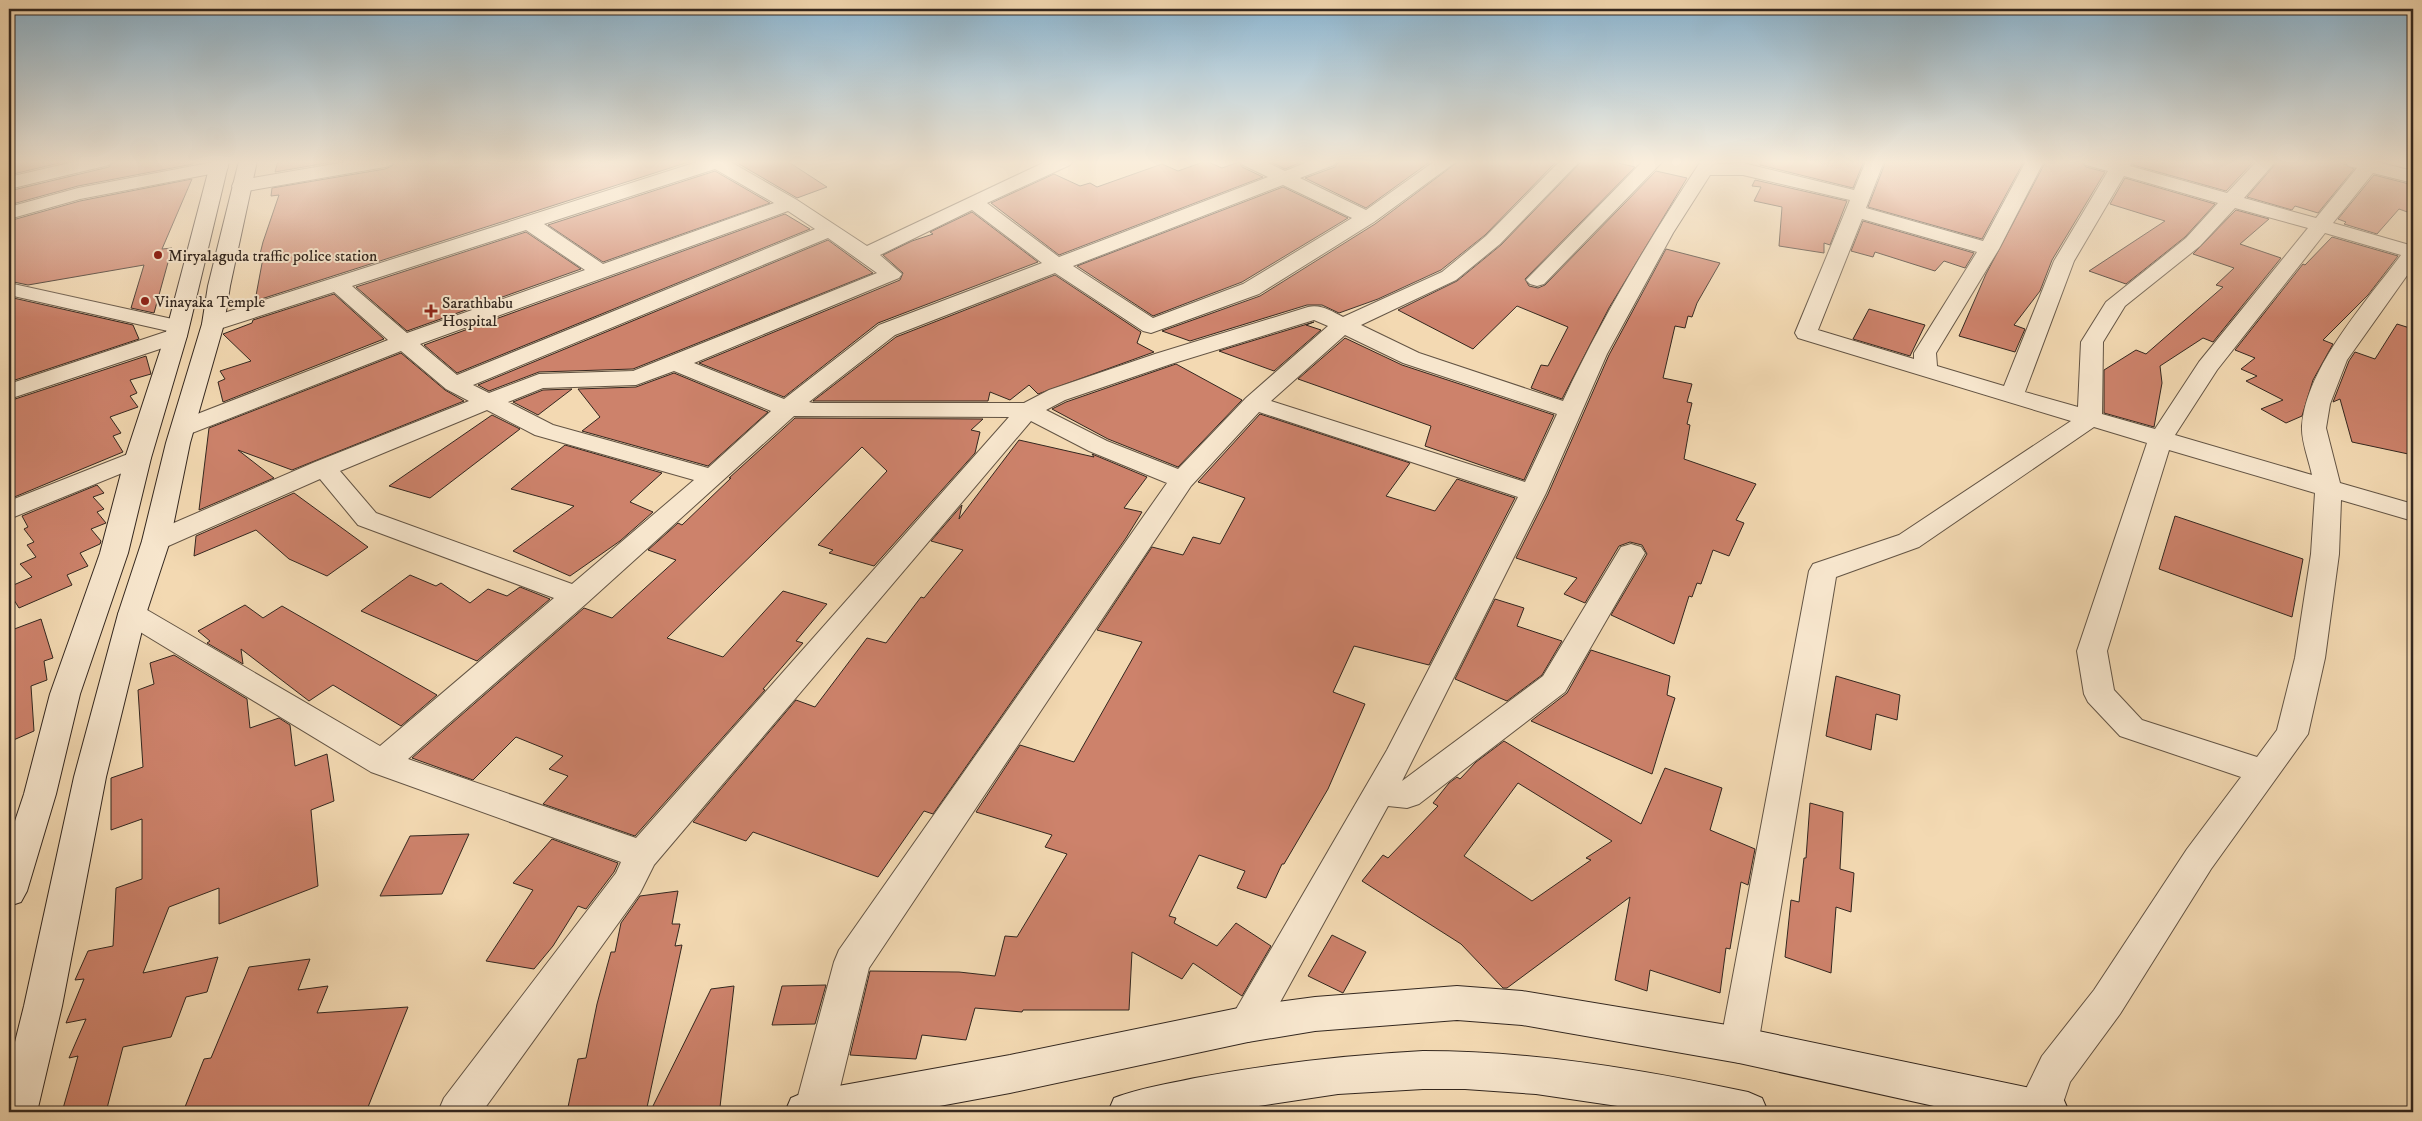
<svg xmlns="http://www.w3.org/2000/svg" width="2422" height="1121" viewBox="0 0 2422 1121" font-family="'IM FELL DW Pica',serif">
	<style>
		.building { fill: #cd826b; stroke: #33271f; fill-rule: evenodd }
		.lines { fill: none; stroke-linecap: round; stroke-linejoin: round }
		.minor-casing { stroke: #635444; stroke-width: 2 }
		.secondary-casing { stroke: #33271f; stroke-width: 2 }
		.minor { fill: #f7e6cd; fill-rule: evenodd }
		.secondary { fill: #f7e6cd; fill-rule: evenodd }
		.poi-dot { fill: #8f2418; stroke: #f7e6cd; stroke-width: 2 }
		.labels { text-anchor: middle; stroke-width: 4; stroke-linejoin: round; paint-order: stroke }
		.far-poi-label { font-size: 16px; fill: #33271f; stroke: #f7e6cd; text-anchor: start }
	</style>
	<rect width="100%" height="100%" fill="#f3d9b2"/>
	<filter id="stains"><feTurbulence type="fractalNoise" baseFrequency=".004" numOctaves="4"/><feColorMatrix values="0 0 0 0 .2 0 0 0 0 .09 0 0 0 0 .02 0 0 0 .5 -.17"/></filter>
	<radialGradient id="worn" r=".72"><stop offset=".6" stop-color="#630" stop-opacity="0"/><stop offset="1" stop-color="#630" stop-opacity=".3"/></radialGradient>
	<!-- building -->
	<g class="building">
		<polygon points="9,161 68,161 9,175"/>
		<polygon points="114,161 193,161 193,164 78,186 9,205 9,191 109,167"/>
		<polygon points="278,161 338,161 275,172"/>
		<polygon points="396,161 692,161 255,301 263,258 259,258 263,242 279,195 271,196 272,188 385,169 392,166"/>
		<polygon points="734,161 787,161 827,187 797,198"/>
		<polygon points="1206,161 1222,168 1239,162 1242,167 1263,177 1059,255 991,203 1054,174 1080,186 1090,183 1097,187 1162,164 1178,171"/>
		<polygon points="1269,161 1304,161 1285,169"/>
		<polygon points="1339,161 1431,161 1366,208 1305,178 1335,167"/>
		<polygon points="1459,161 1557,161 1485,235 1441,270 1378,299 1339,313 1322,305 1307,305 1190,341 1162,331 1260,296 1375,224"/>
		<polygon points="1582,161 1610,161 1635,167 1525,279 1529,286 1538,288 1545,285 1656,171 1687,178 1609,308 1562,399 1531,388 1541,365 1548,366 1568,327 1517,306 1473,349 1398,310 1457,281 1501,245"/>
		<polygon points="1761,161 1864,161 1853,188 1760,165"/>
		<polygon points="1886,161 2017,161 2023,163 1982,239 1868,207"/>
		<polygon points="2046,161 2081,161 2086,167 2105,172 2052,260 2040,291 2014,325 2025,329 2015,352 1959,336 1986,274"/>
		<polygon points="2135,161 2254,161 2226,191 2133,165"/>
		<polygon points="2278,161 2338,161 2354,169 2318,213 2295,206 2292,210 2247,197"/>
		<polygon points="715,171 770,203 603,262 548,225"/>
		<polygon points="2374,175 2413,185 2413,214 2399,209 2377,234 2344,224 2346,222 2338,219"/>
		<polygon points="2125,178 2215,204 2185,237 2126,284 2089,271 2165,221 2110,204"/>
		<polygon points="192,179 162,249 172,248 154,313 131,308 144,265 28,285 9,281 9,221 80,201"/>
		<polygon points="1755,180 1847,201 1830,245 1824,243 1824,253 1779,246 1782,207 1754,201 1761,187 1752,186"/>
		<polygon points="1283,187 1348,218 1242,282 1153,316 1077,266"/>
		<polygon points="2236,210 2269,219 2240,244 2281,258 2213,342 2203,338 2160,366 2162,383 2154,427 2104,413 2104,370 2136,350 2146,354 2223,287 2216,285 2234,268 2193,254"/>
		<polygon points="972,212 1038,262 878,323 784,397 699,363 900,280 903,273 883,255 912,241 933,234 930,232"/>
		<polygon points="785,214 810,229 457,373 424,345"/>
		<polygon points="1863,221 1974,253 1965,268 1944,261 1935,271 1875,252 1873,257 1851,251"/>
		<polygon points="526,232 581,269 407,331 356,287"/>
		<polygon points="2332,237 2398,256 2368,295 2323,340 2333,344 2313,380 2302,416 2286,423 2261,409 2283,400 2246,381 2257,376 2241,369 2255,358 2235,350 2303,264 2305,265"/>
		<polygon points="828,240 873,273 633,369 539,372 489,391 478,385"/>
		<polygon points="1666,249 1720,263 1697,303 1692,317 1688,316 1685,328 1675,326 1663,378 1692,384 1687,402 1692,403 1687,424 1690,425 1684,459 1756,484 1736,520 1744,523 1729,556 1713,550 1701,584 1697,583 1692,597 1689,596 1674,644 1611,615 1647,554 1642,545 1630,542 1619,546 1585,603 1564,594 1577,578 1516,558 1548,494 1609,355"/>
		<polygon points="1055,275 1141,332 1137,343 1154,352 1038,394 1029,385 1010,400 990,392 988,401 813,401 896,337"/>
		<polygon points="334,294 384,339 223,402 218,382 225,379 220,371 251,361 223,334 252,323 253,320"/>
		<polygon points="9,297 133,325 139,339 9,382"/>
		<polygon points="1869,309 1925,325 1910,356 1853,339"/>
		<polygon points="1314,322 1306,325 1321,330 1274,371 1219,351"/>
		<polygon points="2397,324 2413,329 2413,455 2352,442 2340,399 2333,402 2349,361 2355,352 2375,359"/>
		<polygon points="1345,338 1402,365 1554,415 1524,480 1425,446 1431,426 1298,379"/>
		<polygon points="401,353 445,390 464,401 292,470 238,450 274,478 199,510 209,428"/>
		<polygon points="146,356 151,374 130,380 137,393 130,396 138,407 110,417 121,433 113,436 123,452 12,498 9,491 9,401"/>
		<polygon points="1176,364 1242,400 1178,467 1108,439 1052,409 1066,402"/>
		<polygon points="674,373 768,412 708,466 582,431 600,417 578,389 636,387"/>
		<polygon points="572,389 538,415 513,402 543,390"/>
		<polygon points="1260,414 1410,463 1386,496 1435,511 1457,479 1515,498 1429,665 1354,646 1333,692 1365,704 1328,789 1284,864 1282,864 1266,898 1237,888 1245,871 1199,855 1169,916 1176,918 1174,923 1217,946 1236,923 1271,946 1242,996 1193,963 1182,979 1132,952 1129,1010 1023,1010 1022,1012 975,1008 966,1040 922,1035 916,1059 850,1055 870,971 959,972 995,976 1005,936 1017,937 1067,854 1045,847 1052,835 976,812 1020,745 1074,762 1142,642 1097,630 1152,547 1183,555 1193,537 1220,544 1245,498 1198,482"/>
		<polygon points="492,415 520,429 430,498 389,486"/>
		<polygon points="795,418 983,419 971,430 980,432 975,453 874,566 829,553 833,550 818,545 887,471 862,447 667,638 723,657 783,591 827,604 796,641 803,643 763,689 765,690 635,836 543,804 568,776 549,769 563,756 516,737 473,780 412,758 584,608 612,618 676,560 648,550 678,523 682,525 731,478 729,478"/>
		<polygon points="1019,440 1094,457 1092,454 1147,477 1124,508 1142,512 1126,538 933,814 924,811 878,877 753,832 746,841 693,822 796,700 815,707 867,638 886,643 921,597 924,598 963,550 931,541 962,505 959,519"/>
		<polygon points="565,445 662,473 630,502 653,512 620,541 570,576 513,551 574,506 511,489"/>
		<polygon points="97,485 104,493 93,497 104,509 97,512 106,523 91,529 101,541 100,544 80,553 88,566 67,575 72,585 19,608 9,592 9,587 32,577 20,564 36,557 27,545 34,542 24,529 28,527 22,516"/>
		<polygon points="294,493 368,547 327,576 289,559 256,530 194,556 196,536"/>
		<polygon points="2175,516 2303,559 2292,617 2159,569"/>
		<polygon points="410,575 436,586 441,583 470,603 488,589 507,596 520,587 550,599 477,661 361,611"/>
		<polygon points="1495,599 1524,608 1517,626 1562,641 1542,675 1507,701 1455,679"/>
		<polygon points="245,605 263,618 282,606 437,695 401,726 333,685 309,701 241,649 243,664 207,643 210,641 198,631"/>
		<polygon points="41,619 53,658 44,661 47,680 31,686 34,731 9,742 9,631"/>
		<polygon points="1591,650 1670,676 1667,695 1675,698 1652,774 1531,721 1567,693"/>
		<polygon points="174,655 247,699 250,728 279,718 290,725 295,766 327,754 334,801 311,810 318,886 219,924 219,888 169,907 143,973 218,957 207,992 186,997 171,1037 123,1047 106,1112 62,1112 78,1056 69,1058 86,1019 66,1023 84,979 75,980 88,951 113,946 116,888 142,879 142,819 111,830 111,778 143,767 138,690 154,684 150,663"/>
		<polygon points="1836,676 1900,695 1897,720 1876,714 1871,750 1826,736"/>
		<path d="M 1504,741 L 1641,824 L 1665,768 L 1722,788 L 1710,830 L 1755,849 L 1748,885 L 1741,882 L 1730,949 L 1726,948 L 1720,993 L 1650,970 L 1647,991 L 1615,980 L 1630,897 L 1507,988 L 1503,988 L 1461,944 L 1362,881 L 1383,855 L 1388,858 L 1438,806 L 1433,803 L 1449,783 L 1457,777 L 1460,779 L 1476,762 ZM 1518,783 L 1612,841 L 1586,858 L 1591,860 L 1532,901 L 1464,856 Z"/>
		<polygon points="1810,803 1843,812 1840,869 1854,873 1851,912 1836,907 1831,973 1785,957 1791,900 1799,902 1804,858 1806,858"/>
		<polygon points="469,834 442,894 380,896 410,836"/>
		<polygon points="552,839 618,863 614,872 586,909 578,906 553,946 534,969 486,961 533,890 513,883"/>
		<polygon points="678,891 672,924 680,924 675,946 682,945 646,1112 567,1112 578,1059 586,1058 597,1004 611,952 615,952 621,923 640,896"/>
		<polygon points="1332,935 1366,952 1343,993 1308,976"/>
		<polygon points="310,959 298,990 328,986 317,1013 408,1007 366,1112 183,1112 204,1059 211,1058 249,967"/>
		<polygon points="826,985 815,1024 772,1025 782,986"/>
		<polygon points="734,986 720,1107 680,1112 650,1112 711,989"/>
	</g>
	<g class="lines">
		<!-- minor casing -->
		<g class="minor-casing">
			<g id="minor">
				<polygon points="78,161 112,161 109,165 9,189 9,177"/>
				<polygon points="219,161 226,163 228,167 226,171 80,199 9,219 9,207 78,188"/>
				<polygon points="351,161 394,161 391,165 385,167 241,192 234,190 232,186 234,182 241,180"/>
				<path d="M 700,161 L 729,161 L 797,200 L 867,246 L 1047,161 L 1073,161 L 1070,165 L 987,203 L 1059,257 L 1268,177 L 1243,165 L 1240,161 L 1264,161 L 1285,171 L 1310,161 L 1337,161 L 1334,165 L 1300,178 L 1366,210 L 1435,161 L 1457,161 L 1374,222 L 1259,294 L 1151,333 L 1143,331 L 1055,273 L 895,335 L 809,402 L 813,403 L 1024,403 L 1049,390 L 1155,354 L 1308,307 C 1321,304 1331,311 1343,317 L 1442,272 L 1486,236 L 1560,161 L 1580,161 L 1500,244 L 1456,280 L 1361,325 L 1419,353 L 1563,401 C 1602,317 1650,238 1701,161 L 1719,161 L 1717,164 L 1743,163 L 1854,190 L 1866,161 L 1884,161 L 1866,208 L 1983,241 L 2026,161 L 2044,161 L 1999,249 L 1936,353 L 1937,366 L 2004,386 L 2054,261 L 2108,171 L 2086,165 L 2083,161 L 2133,161 L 2130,166 L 2227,193 L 2257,161 L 2276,161 L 2244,198 L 2316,218 L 2357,168 L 2348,166 L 2345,161 L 2382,161 L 2381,163 L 2413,171 L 2413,183 L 2373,173 L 2333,223 L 2413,246 L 2413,267 L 2347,360 L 2330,404 L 2326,428 L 2340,483 L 2413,504 L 2413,521 L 2341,500 L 2339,554 L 2325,658 L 2308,734 L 2211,869 L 2120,1014 L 2070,1082 L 2060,1112 L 2020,1112 L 2025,1091 L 2042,1056 L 2094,990 L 2187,849 L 2241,777 L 2120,736 L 2088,702 L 2084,694 L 2077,651 L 2147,443 L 2094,427 L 1919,547 L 1836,577 L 1758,1045 L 1753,1058 L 1739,1063 L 1725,1058 L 1720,1045 L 1809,571 L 1813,564 L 1899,535 L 2071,421 L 1798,338 L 1795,333 L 1850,200 L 1743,175 L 1710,175 L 1673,233 L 1607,354 L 1546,493 L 1402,781 L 1543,676 L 1621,547 L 1631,544 L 1641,547 L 1645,553 L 1565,692 L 1419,804 L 1407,808 L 1388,806 L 1261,1037 L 1248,1042 L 1235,1037 L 1229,1024 L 1235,1011 L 1387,750 L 1518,497 L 1259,412 L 1191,486 L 869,968 L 834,1112 L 794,1111 L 834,962 L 839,950 L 1167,483 L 1089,451 L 1031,421 L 654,865 L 640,893 L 482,1112 L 438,1112 L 444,1098 L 616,873 L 621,862 L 371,772 L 122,621 L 118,614 L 122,607 L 132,604 L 142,607 L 380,746 L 554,598 L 358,525 L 320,479 L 166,547 L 156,550 L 146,547 L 142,541 L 146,535 L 315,462 L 469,401 L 446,389 L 401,351 L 192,433 L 183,435 L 174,433 L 171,428 L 174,423 L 388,340 L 334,292 L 213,331 L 205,329 L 202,324 L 205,319 ZM 715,169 L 774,203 L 603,264 L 544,224 ZM 2124,176 L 2218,203 L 2186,238 L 2106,302 L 2081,342 L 2078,407 L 2025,392 L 2074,261 ZM 1283,185 L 1352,218 L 1243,284 L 1153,318 L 1073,266 ZM 2235,208 L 2308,228 L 2199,362 L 2155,429 L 2102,414 L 2103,342 L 2125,306 L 2200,246 ZM 972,210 L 1042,263 L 879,325 L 784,399 L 694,363 L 899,278 L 902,274 L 880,255 ZM 788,211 L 815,229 L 457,375 L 420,344 ZM 1862,219 L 1977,252 L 1914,353 L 1914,359 L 1818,330 ZM 526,230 L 585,270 L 407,333 L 352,286 ZM 2325,233 L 2401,255 C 2366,302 2307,366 2302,426 C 2301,441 2309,460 2312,475 L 2175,435 L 2217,370 ZM 828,238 L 877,273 L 633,371 L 539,374 L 489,393 L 473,385 ZM 1314,320 L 1328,326 L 1246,398 L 1178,469 L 1107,441 L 1046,410 L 1065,400 L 1171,364 ZM 1345,335 L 1403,363 L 1557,414 L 1525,482 L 1271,401 ZM 674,371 L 771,411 L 708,468 L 553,425 L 508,402 L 543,388 L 636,385 ZM 487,410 L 535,435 L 694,480 L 572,584 L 376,513 L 340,471 ZM 794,416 L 1009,417 L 636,838 L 408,759 L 587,603 ZM 2169,450 L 2315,493 L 2311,554 L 2295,658 L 2277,730 L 2257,757 L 2142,720 L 2114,690 L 2107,651 Z"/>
				<polygon points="1643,161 1663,161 1544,284 1537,286 1530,284 1526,280 1530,276"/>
				<polygon points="9,283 186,322 189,327 184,332 187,336 184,341 9,399 9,384 168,331 9,295"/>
				<polygon points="138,450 147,453 151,458 147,463 9,519 9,501"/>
			</g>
		</g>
		<!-- secondary casing -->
		<g class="secondary-casing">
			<g id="secondary">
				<polygon points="211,161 229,161 187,336 151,458 128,553 80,694 56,794 27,891 21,902 9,906 9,839 24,794 50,694 100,553 125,458 165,336"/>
				<polygon points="239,161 257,161 230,286 224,324 190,443 170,541 146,614 106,777 62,1006 37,1112 9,1112 9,1066 24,1006 74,777 118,614 142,541 166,443 202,324 208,286"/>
				<polygon points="1457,986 1522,991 1739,1027 2049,1092 2063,1098 2069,1112 1961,1112 1739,1063 1522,1025 1457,1020 1315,1031 1248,1042 1010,1093 907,1112 785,1112 791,1098 805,1092 1010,1055 1248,1006 1315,997"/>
				<path d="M 1423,1051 C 1533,1051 1640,1069 1748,1092 L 1762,1098 L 1768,1112 L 1658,1112 L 1536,1094 L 1465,1089 L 1423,1089 L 1338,1094 L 1219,1112 L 1108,1112 L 1114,1098 C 1140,1088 1168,1084 1195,1078 C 1271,1064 1346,1055 1423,1051 Z"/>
			</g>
		</g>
		<!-- minor -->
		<use href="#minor" class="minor"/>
		<!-- secondary -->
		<use href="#secondary" class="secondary"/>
	</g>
	<!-- sky -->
	<linearGradient id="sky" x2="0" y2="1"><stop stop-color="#8ab6d3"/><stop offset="0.51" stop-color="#faeedc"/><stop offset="1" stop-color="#faeedc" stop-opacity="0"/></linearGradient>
	<rect width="2422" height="318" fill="url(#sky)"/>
	<!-- markers -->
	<g class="poi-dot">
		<circle cx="158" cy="255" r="5"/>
		<circle cx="145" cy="301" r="5"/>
		<path d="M428.5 303.5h5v5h5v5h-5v5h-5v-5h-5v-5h5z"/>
	</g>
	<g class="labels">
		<!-- far-poi labels -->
		<g class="far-poi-label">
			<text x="168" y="261">Miryalaguda traffic police station</text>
			<text x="155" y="307">Vinayaka Temple</text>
			<text x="442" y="308">Sarathbabu<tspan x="442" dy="18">Hospital</tspan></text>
		</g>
	</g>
	<!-- margin -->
	<rect width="2422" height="1121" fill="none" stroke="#f3d9b2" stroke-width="30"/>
	<rect x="10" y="10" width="2402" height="1101" fill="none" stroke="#33271f" stroke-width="2.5"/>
	<rect x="15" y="15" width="2392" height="1091" fill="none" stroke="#33271f"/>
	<rect width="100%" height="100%" filter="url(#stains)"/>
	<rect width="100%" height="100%" fill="url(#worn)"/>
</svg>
